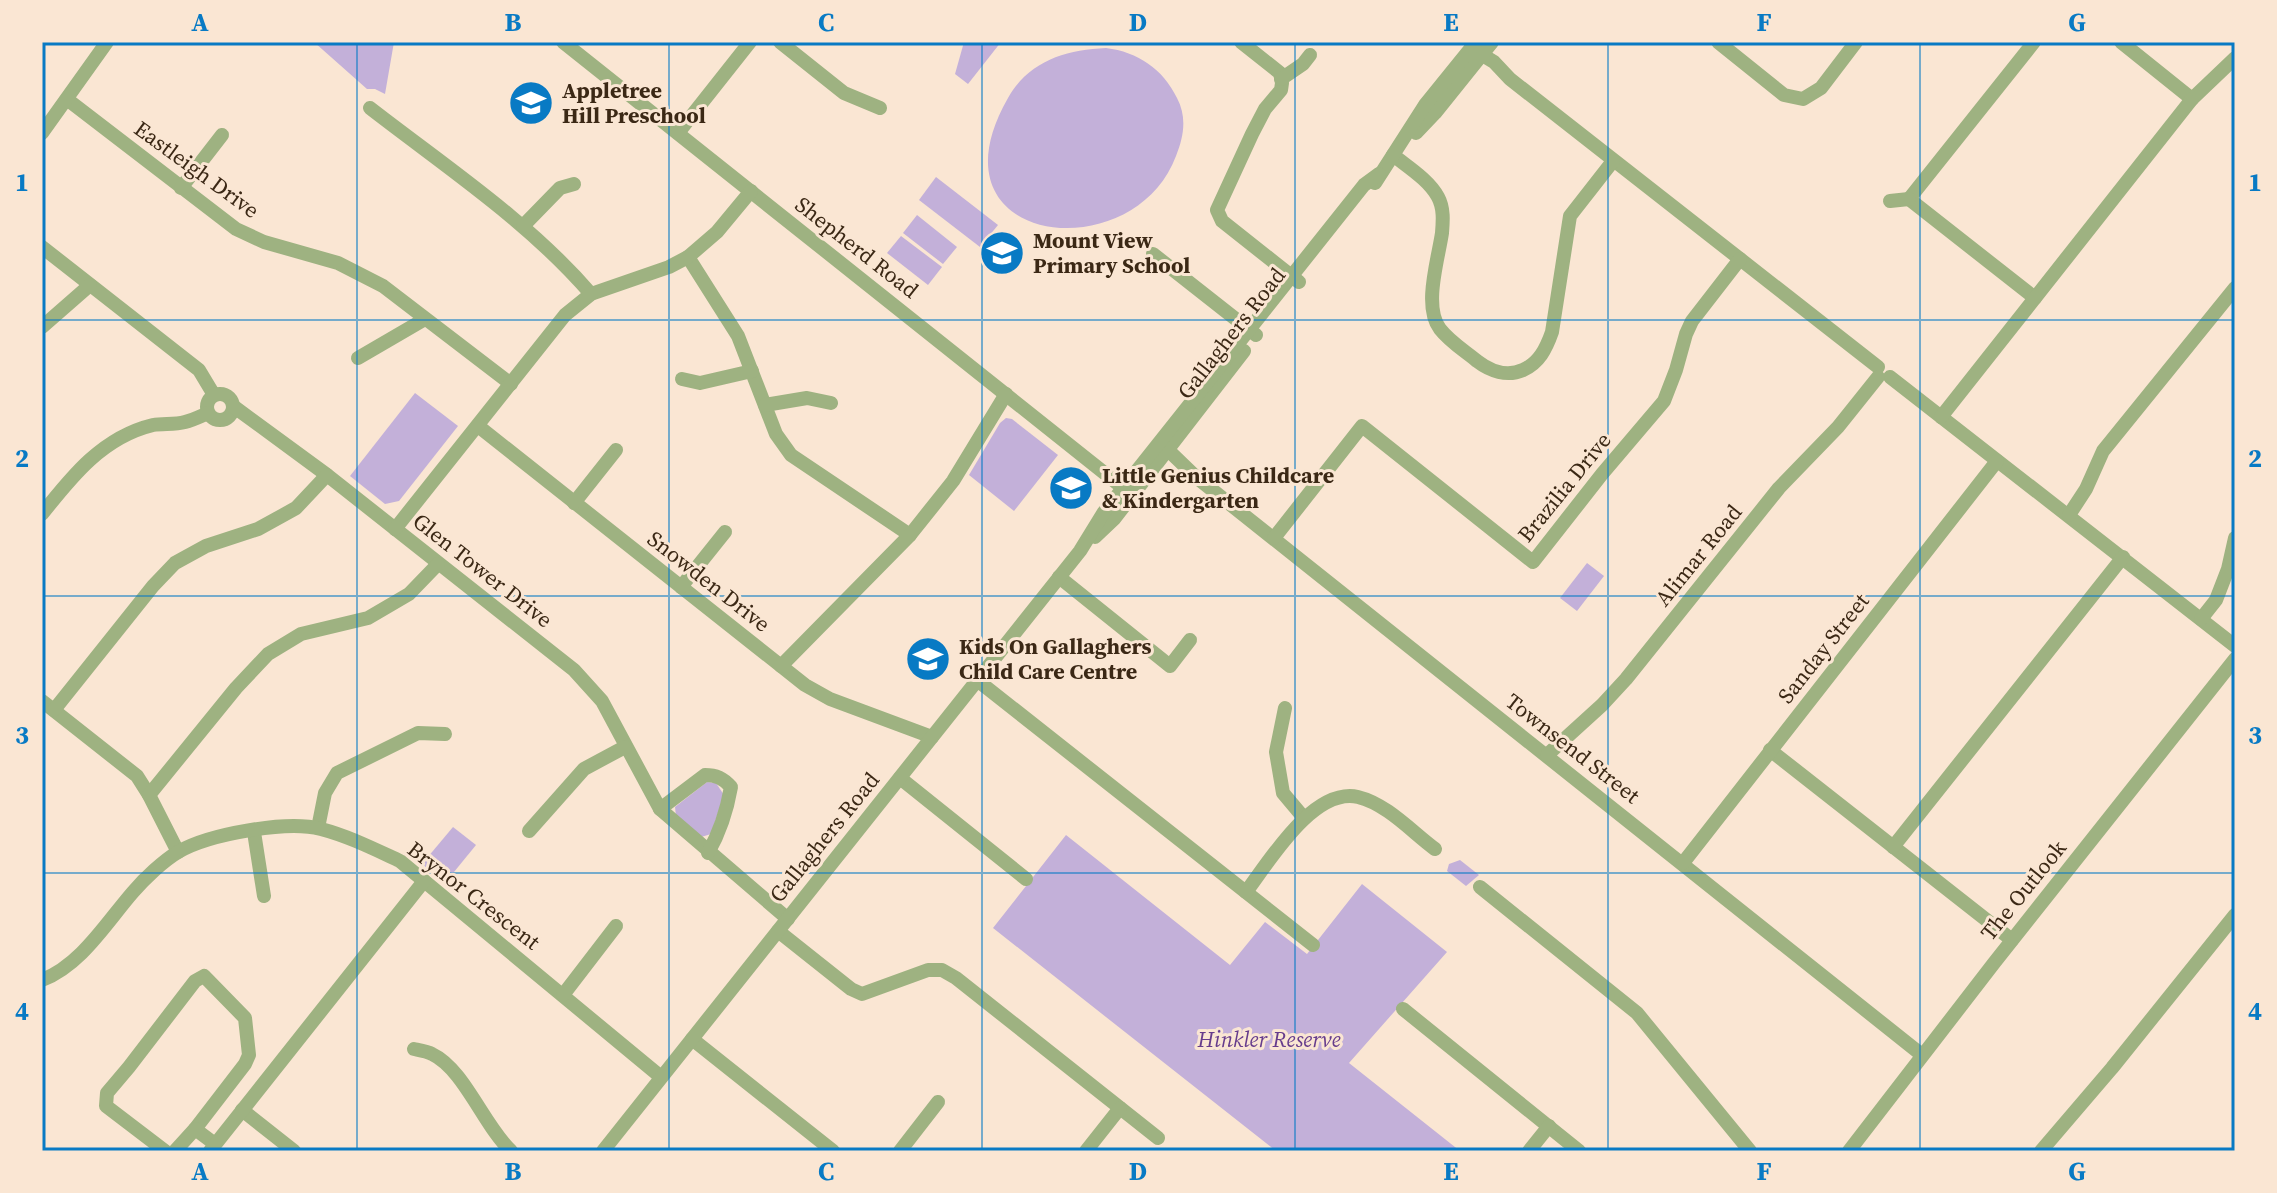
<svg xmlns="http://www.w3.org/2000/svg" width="2277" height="1193" viewBox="0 0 2277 1193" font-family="'Source Serif 4',serif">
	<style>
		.green { fill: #c3b0d9 }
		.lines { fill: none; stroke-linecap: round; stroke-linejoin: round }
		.minor { stroke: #9eb281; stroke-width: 14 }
		.grid { fill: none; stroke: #087ac4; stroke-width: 2; stroke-opacity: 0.55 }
		.labels { text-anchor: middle; stroke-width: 6; stroke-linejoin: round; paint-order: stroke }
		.poi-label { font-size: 22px; font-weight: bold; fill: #3b2815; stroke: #fae6d3; text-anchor: start }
		.street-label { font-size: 22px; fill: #3b2815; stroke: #fae6d3 }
		.park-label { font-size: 22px; font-style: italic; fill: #663c8c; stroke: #fae6d3 }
		.neatline { fill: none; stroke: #087ac4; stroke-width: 3 }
		.grid-label { font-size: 26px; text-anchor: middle; font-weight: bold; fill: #087ac4 }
	</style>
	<rect width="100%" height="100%" fill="#fae6d3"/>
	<!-- green -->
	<g class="green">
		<polygon points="314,42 394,42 385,94 375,89 367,89"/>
		<polygon points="964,42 1001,42 968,84 955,74"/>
		<path d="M 1106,48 C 1138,52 1163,69 1177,98 C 1187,117 1184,136 1176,156 C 1133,271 923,246 1008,98 C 1029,61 1065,50 1106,48 Z"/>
		<polygon points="936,177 998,225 980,247 919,200"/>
		<polygon points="917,215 957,247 943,264 903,233"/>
		<polygon points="901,236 942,267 928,285 887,253"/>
		<polygon points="415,393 458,426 399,501 385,504 350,476"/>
		<polygon points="1006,418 1012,419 1058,455 1014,511 969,475 1000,423"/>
		<polygon points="1587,563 1604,576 1577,611 1560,598"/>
		<polygon points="707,782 716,783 724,795 711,834 698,838 676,816 675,807"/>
		<polygon points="453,827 476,845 445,883 422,864"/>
		<polygon points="1066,835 1230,965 1265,922 1307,954 1362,884 1447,952 1349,1063 1460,1151 1276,1151 993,928"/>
		<polygon points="1460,860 1479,875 1466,886 1447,871 1449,864"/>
	</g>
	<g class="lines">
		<!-- minor -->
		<g class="minor">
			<polyline points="563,42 1132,495"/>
			<polyline points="780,42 844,93 880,108"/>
			<polyline points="1241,42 1280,73 1282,83 1281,90 1265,109 1252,134 1217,210 1222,221 1299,282"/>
			<polyline points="1718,42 1784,95 1803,99 1821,88 1856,42"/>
			<polyline points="2034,42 1909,199 2035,298"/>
			<polyline points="2121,42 2192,99"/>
			<polyline points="1471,48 1494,62 1510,79 1878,367"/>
			<polyline points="1281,79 1303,64 1310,55"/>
			<polyline points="68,100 236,229 264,242 338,263 383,286 511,384"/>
			<path d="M 370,108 C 446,167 528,221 591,294"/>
			<polyline points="42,133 107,42"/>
			<polyline points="678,133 750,42"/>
			<polyline points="1416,133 1435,113 1492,42"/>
			<path d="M 1393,155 C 1408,167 1429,180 1438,197 C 1444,208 1443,221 1442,233 C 1438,260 1423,307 1440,329 C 1450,342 1465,351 1477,361 C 1490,371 1507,377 1523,370 C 1539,363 1546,349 1552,332 L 1570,216 L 1613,161"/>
			<polyline points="1375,183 1425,105 1476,42"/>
			<polyline points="181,188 222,135"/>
			<polyline points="1890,201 1909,199"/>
			<polyline points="523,226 560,188 574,184"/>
			<polyline points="42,247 199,370 214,395"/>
			<polyline points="1153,254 1256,335"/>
			<polyline points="688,257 738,336 776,434 791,455 910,535"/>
			<polyline points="42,327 90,285"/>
			<polyline points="358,358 425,319"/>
			<polyline points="1890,377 2235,646"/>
			<polyline points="682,379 700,383 752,371"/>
			<circle cx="220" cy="407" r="13"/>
			<polyline points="765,405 807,398 831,403"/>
			<polyline points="233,406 327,475 574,670 602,701 660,809 788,919"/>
			<polyline points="1941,417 2192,99 2235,58"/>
			<polyline points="478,426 805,685 830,699 932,737"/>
			<polyline points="1168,450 1196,477 1922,1055"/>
			<polyline points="574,503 616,450"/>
			<path d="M 42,514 C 72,476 103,437 153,425 C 163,423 174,425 185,422 C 193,420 201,416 208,413"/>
			<polyline points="2069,515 2086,489 2103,451 2235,288"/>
			<polyline points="395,529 565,315 591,294 669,267 688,257 717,232 751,191"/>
			<polyline points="1095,537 1114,519 1244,351"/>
			<polyline points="1274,538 1362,426 1533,562 1602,474 1664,401 1676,370 1686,334 1692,321 1740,259"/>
			<polyline points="1059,577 1170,666 1190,640"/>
			<polyline points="681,587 725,532"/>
			<polyline points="2201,619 2216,600 2228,569 2235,538"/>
			<polyline points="781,666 910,535 953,481 1006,394"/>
			<polyline points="977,680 1313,945"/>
			<polyline points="42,701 137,776 149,795 178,852"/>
			<polyline points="1285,708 1276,752 1283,793 1304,818"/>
			<polyline points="54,710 153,586 175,563 206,546 258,529 296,508 327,475"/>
			<polyline points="1770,750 2012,940"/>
			<polyline points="1547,755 1602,705 1626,679 1779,488 1838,427 1878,377"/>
			<polyline points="900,778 1026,879"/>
			<polyline points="149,795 236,688 268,654 301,634 368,618 409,594 438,564"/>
			<path d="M 660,809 L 705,775 C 716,775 723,778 731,787 C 727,810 720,832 708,853"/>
			<polyline points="318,828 325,793 337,773 418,733 445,734"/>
			<polyline points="529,831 584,769 625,747"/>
			<polyline points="254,832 264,896"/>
			<polyline points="1893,847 2123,557"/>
			<polyline points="1683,863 1997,461"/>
			<polyline points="1480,887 1637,1013 1750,1151"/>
			<path d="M 1246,892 C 1269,862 1313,787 1358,797 C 1387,804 1412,832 1435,849"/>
			<polyline points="778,931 851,989 862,994 928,970 942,970 956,978 1158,1138"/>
			<path d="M 42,980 C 81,965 106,923 133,892 C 144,879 163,861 178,852 C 209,834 287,820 321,829 C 348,836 374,849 400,861 L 661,1077"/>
			<polyline points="563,995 616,926"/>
			<polyline points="1403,1009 1579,1151"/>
			<polyline points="692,1039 833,1151"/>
			<path d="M 414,1049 C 419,1050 427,1051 432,1054 C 464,1069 484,1126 511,1151"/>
			<polyline points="242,1110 294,1151"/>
			<polyline points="165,1151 106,1106 107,1093 129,1067 195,981 204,976 245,1018 249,1055 245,1064 195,1129"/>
			<polyline points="175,1151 195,1129 215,1144"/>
			<polyline points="210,1151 424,881"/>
			<polyline points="603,1151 1080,551 1104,512 1364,185 1379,174"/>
			<polyline points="900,1151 938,1102"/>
			<polyline points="1086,1151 1120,1108"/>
			<polyline points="1529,1151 1549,1126"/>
			<polyline points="1849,1151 1994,963 2235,659"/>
			<polyline points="2041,1151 2112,1068 2235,915"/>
		</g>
	</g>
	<!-- grid -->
	<path class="grid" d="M 357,42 L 357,1151M 669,42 L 669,1151M 982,42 L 982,1151M 1295,42 L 1295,1151M 1608,42 L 1608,1151M 1920,42 L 1920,1151M 42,320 L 2235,320M 42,596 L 2235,596M 42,873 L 2235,873"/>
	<!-- icons -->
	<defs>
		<g id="school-disc" transform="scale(2.3)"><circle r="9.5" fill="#087ac4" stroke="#fae6d3"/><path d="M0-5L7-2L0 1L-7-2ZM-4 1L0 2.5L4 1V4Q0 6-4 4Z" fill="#fff"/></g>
	</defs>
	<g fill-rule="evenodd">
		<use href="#school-disc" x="531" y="103"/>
		<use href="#school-disc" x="1002" y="253"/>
		<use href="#school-disc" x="1071" y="488"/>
		<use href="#school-disc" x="928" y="659"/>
	</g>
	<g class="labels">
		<!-- poi labels -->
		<g class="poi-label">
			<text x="562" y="98">Appletree<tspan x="562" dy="25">Hill Preschool</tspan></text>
			<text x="1033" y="248">Mount View<tspan x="1033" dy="25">Primary School</tspan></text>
			<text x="1102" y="483">Little Genius Childcare<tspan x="1102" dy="25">&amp; Kindergarten</tspan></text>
			<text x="959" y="654">Kids On Gallaghers<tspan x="959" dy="25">Child Care Centre</tspan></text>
		</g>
		<!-- street labels -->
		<g class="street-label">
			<text transform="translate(197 169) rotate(36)" y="8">Eastleigh Drive</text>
			<text transform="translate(857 247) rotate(38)" y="8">Shepherd Road</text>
			<text transform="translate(1231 333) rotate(-52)" y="8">Gallaghers Road</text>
			<text transform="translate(1564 487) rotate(-51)" y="8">Brazilia Drive</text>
			<text transform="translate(1698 555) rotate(-51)" y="8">Alimar Road</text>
			<text transform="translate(483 570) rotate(38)" y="8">Glen Tower Drive</text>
			<text transform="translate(709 581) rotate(38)" y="8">Snowden Drive</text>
			<text transform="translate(1823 648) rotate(-52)" y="8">Sanday Street</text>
			<text transform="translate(1573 748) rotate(38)" y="8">Townsend Street</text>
			<text transform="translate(824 837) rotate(-51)" y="8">Gallaghers Road</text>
			<text transform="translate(2023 890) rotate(-51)" y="8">The Outlook</text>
			<text transform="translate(474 895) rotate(38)" y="8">Brynor Crescent</text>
		</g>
		<!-- park labels -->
		<g class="park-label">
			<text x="1269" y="1047">Hinkler Reserve</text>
		</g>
	</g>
	<!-- border -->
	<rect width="2277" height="1193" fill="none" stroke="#fae6d3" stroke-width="88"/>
	<rect x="44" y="44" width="2189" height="1105" class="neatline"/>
	<g class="grid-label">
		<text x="200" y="31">A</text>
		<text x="513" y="31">B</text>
		<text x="826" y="31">C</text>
		<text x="1138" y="31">D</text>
		<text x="1451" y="31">E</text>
		<text x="1764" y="31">F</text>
		<text x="2077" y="31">G</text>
		<text x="22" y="191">1</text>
		<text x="2255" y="191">1</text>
		<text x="22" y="467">2</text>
		<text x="2255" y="467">2</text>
		<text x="22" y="744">3</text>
		<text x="2255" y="744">3</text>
		<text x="22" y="1020">4</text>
		<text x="2255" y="1020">4</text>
		<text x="200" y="1180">A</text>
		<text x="513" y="1180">B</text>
		<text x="826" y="1180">C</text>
		<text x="1138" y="1180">D</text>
		<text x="1451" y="1180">E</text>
		<text x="1764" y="1180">F</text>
		<text x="2077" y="1180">G</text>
	</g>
</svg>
